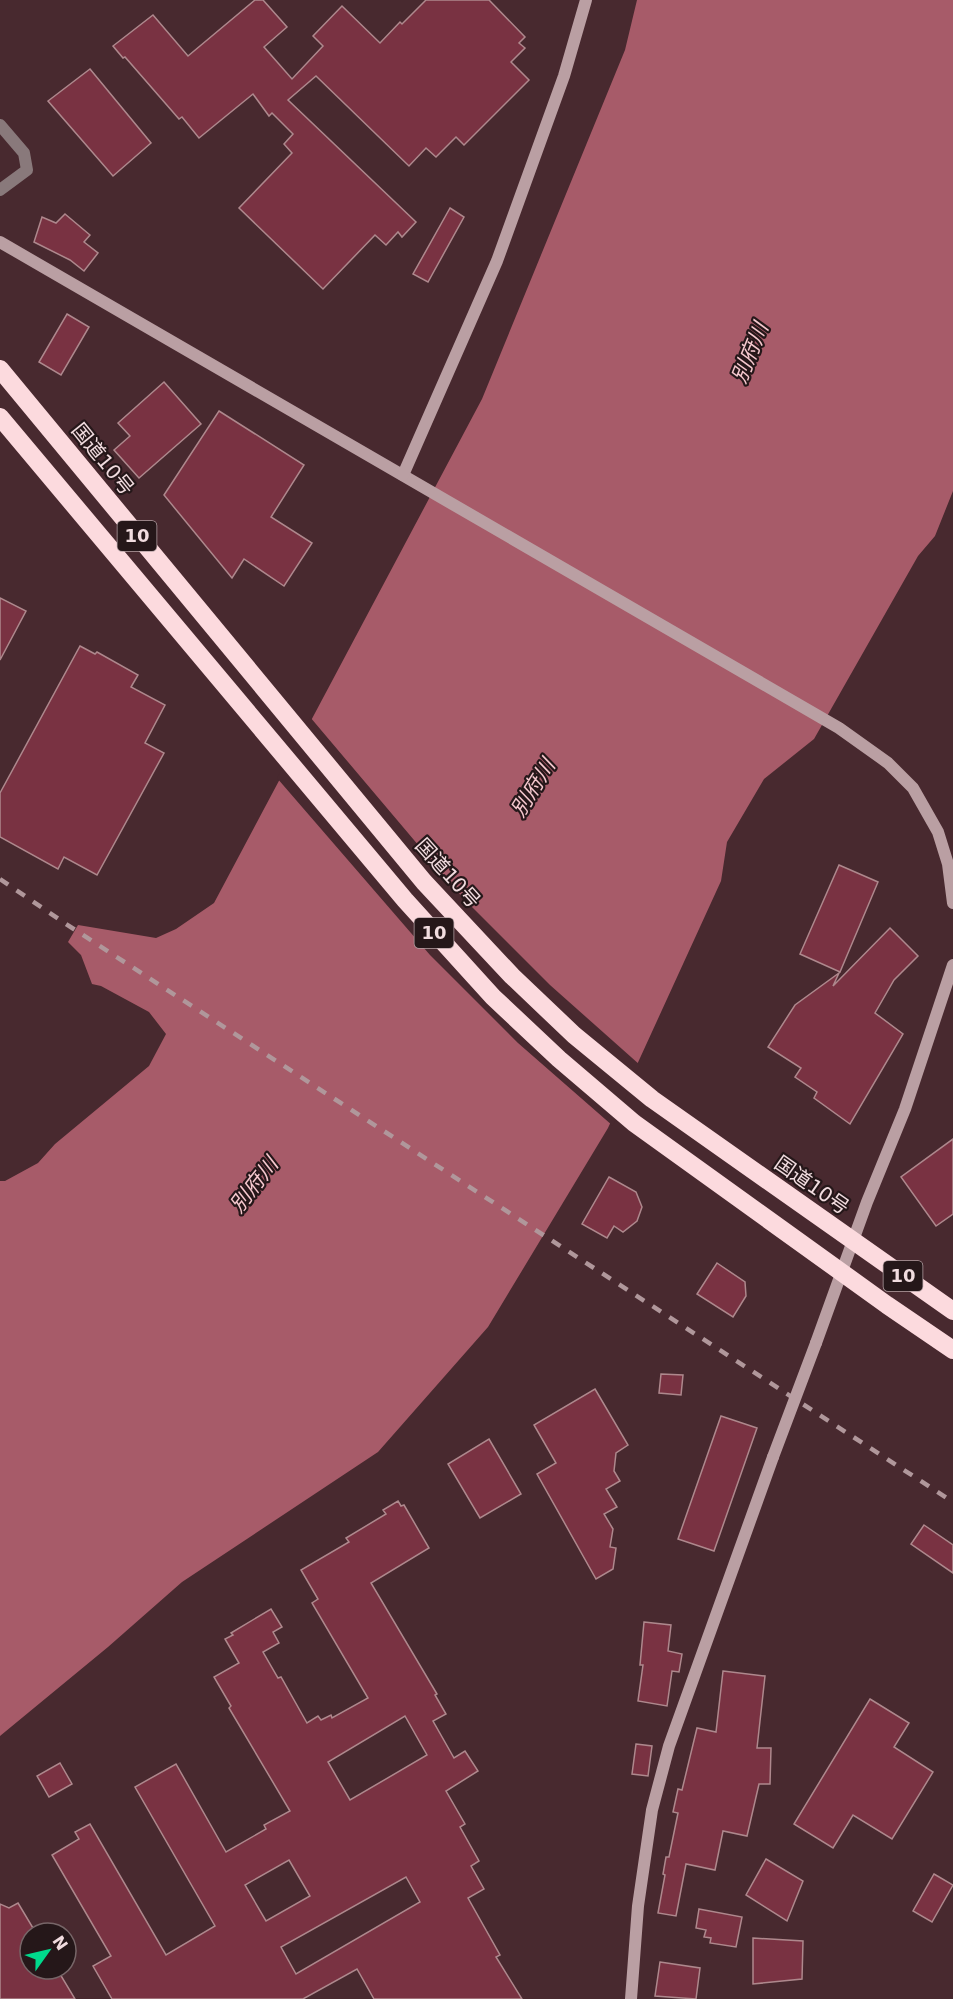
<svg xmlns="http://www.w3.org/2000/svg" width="953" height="1999" viewBox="0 0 953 1999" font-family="'DejaVu Sans','Noto Sans JP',sans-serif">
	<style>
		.water { fill: #a75b69 }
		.pier { fill: #48292f }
		.building { fill: #793242; stroke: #ae888d; stroke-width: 1.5; fill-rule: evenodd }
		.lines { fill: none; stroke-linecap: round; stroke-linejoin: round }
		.street { stroke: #89797b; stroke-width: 12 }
		.secondary { stroke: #ba9fa3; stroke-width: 12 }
		.highway { stroke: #fcdade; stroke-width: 18 }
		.rail { stroke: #b0979b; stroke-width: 4.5; stroke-dasharray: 10 10; stroke-linecap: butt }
		.secondary-bridge { stroke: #ba9fa3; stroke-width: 12 }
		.labels { text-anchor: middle; stroke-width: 4.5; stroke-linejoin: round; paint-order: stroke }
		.shield { fill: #251719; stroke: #b4a1a4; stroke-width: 1.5 }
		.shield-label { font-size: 18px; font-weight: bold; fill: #f1dcdf }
		.street-label { font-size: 20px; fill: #f1dcdf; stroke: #251719 }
		.water-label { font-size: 21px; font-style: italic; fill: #f6c9cf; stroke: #251719 }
	</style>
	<rect width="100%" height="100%" fill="#48292f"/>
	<!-- water -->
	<polygon class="water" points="637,0 953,0 953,491 935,536 918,556 814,739 764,779 727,842 721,881 608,1128 488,1327 378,1452 182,1582 108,1647 0,1736 0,1181 5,1181 38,1163 55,1144 149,1066 166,1034 149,1012 101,986 92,984 81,955 68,942 78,925 156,938 176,929 214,903 482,399 625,50"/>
	<!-- pier -->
	<polygon class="pier" points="310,717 463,898 550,985 640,1065 613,1126 518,1043 430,955 277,778"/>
	<!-- building -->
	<g class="building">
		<polygon points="255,0 263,0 287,27 264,47 292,79 323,46 313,36 342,6 380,43 400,22 402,24 426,0 489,0 525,37 519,43 525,48 511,62 529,80 464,145 456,137 436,157 426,148 409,166 316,76 288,100 416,222 402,237 398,232 386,245 375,235 323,289 239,208 292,153 284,144 293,134 272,113 269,116 253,94 199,138 182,117 179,119 125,57 123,58 113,46 153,15 188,56"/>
		<polygon points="90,69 151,143 113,176 48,101"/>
		<polygon points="450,208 464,217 428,282 413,274"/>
		<polygon points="65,214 90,235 84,242 98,253 84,271 70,260 34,242 42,217 56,223"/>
		<polygon points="67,314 89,327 61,375 39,362"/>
		<polygon points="164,382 201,424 139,478 114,450 130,436 118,423"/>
		<polygon points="219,411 304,465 271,517 312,543 284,586 244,559 232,578 164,495"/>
		<polygon points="0,598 26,611 0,660"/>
		<polygon points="80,646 95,654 97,652 138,675 131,687 165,705 145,743 164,753 97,875 64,857 58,869 0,837 0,793"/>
		<polygon points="839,865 878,882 840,972 800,954"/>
		<polygon points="890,928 918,956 894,980 875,1013 903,1034 850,1124 814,1098 817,1092 795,1077 801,1068 768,1047 795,1005 839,973 833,986"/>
		<polygon points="953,1139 953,1214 936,1226 901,1177"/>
		<polygon points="609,1177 636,1192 642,1207 637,1221 623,1232 614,1226 607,1238 582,1224"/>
		<polygon points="717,1263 745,1282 746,1296 733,1317 697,1294"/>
		<polygon points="661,1374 683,1375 681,1395 659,1393"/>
		<polygon points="595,1389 628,1445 616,1453 614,1471 620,1481 606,1489 617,1507 604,1514 613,1529 610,1547 616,1548 613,1569 596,1579 537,1474 556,1463 534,1425"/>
		<polygon points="721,1416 757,1428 714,1551 678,1539"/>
		<polygon points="489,1439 521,1494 480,1518 448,1464"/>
		<path d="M 398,1501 L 401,1506 L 404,1505 L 429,1548 L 371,1583 L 437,1694 L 435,1695 L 446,1714 L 433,1721 L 454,1758 L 465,1751 L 478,1771 L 446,1791 L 465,1824 L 460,1827 L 479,1861 L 471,1866 L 484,1889 L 468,1898 L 500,1955 L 496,1957 L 522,1999 L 374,1999 L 357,1969 L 303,1999 L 112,1999 L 93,1966 L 111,1956 L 52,1855 L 79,1839 L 75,1832 L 90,1824 L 166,1955 L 215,1926 L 135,1787 L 176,1764 L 226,1852 L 266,1829 L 264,1825 L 290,1811 L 229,1708 L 231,1706 L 214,1677 L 239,1663 L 225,1639 L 233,1635 L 231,1633 L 271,1609 L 282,1627 L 273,1632 L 279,1643 L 263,1652 L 278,1678 L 281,1677 L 307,1723 L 318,1716 L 321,1720 L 331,1715 L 332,1718 L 368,1698 L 312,1603 L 318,1599 L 301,1570 L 349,1542 L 346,1538 L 386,1514 L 383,1510 ZM 405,1716 L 427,1755 L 350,1800 L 328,1762 ZM 289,1860 L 310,1896 L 266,1921 L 245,1885 ZM 406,1877 L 420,1902 L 296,1974 L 281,1947 Z"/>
		<polygon points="924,1525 953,1545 953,1573 911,1544"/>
		<polygon points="644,1622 671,1625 668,1651 682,1654 679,1672 672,1671 667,1706 638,1701 643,1665 640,1665"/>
		<polygon points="723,1671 765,1676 757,1748 771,1748 770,1784 759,1784 747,1836 723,1831 715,1870 686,1864 676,1916 658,1913 665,1875 663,1874 666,1857 669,1857 678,1813 673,1812 678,1789 682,1790 697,1728 716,1732"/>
		<polygon points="870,1699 909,1723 894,1747 933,1772 892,1839 853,1815 833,1848 794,1824"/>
		<polygon points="636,1744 652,1746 648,1776 632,1774"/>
		<polygon points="60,1763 72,1784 49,1797 37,1776"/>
		<polygon points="766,1859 803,1881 787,1921 746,1895"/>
		<polygon points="934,1874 953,1885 932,1922 913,1911"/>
		<polygon points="18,1903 36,1933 30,1933 30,1969 57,1969 75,1999 0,1999 0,1904 9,1908"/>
		<polygon points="699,1909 742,1917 736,1947 710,1943 711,1938 704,1937 706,1930 696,1928"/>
		<polygon points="753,1938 803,1941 802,1979 753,1984"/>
		<polygon points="660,1962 700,1968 696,1999 655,1996"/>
	</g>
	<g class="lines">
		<!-- street -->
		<polyline class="street" points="0,125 24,153 27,170 0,190"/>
		<!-- secondary -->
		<g class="secondary">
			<polyline points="0,242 839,728 888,763 913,788 938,832 948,864 953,903"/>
			<polyline points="403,475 497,261 564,76 586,0"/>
			<polyline points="816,1343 867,1202 905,1109 953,965"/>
			<polyline points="631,1999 638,1906 652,1810 669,1746 773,1457"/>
		</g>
		<!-- highway -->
		<g class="highway">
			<polyline points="0,369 424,882 512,976 574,1035 652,1099 953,1311"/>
			<polyline points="0,417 405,900 493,997 559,1059 634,1123 887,1305 953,1350"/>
		</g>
		<!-- rail -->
		<polyline class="rail" points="0,879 63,922 953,1502"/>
		<!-- secondary-bridge -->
		<polyline class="secondary-bridge" points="773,1457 816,1343"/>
	</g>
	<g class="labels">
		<!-- shield labels -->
		<g class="shield">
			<rect x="117.5" y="521" width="39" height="30" rx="4.5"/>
			<rect x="414.5" y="918" width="39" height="30" rx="4.5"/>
			<rect x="883.5" y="1261" width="39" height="30" rx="4.5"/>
		</g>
		<g class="shield-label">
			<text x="137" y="542">10</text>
			<text x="434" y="939">10</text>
			<text x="903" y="1282">10</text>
		</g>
		<!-- street labels -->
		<g class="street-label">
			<text transform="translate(103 459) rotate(51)" y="7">国道10号</text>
			<text transform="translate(448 873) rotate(48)" y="7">国道10号</text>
			<text transform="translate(812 1185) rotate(35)" y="7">国道10号</text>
		</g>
		<!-- water labels -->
		<g class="water-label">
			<text transform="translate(750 353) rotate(-68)" y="7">別府川</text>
			<text transform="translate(533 788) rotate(-58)" y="7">別府川</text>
			<text transform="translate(254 1185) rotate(-52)" y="7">別府川</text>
		</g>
	</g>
	<!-- north arrow -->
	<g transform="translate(48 1951) rotate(56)"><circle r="28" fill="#251719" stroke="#776668" stroke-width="1.5"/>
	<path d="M0-4.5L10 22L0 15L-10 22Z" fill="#00d98c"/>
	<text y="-9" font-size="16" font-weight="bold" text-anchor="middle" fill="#f1dcdf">N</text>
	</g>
</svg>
